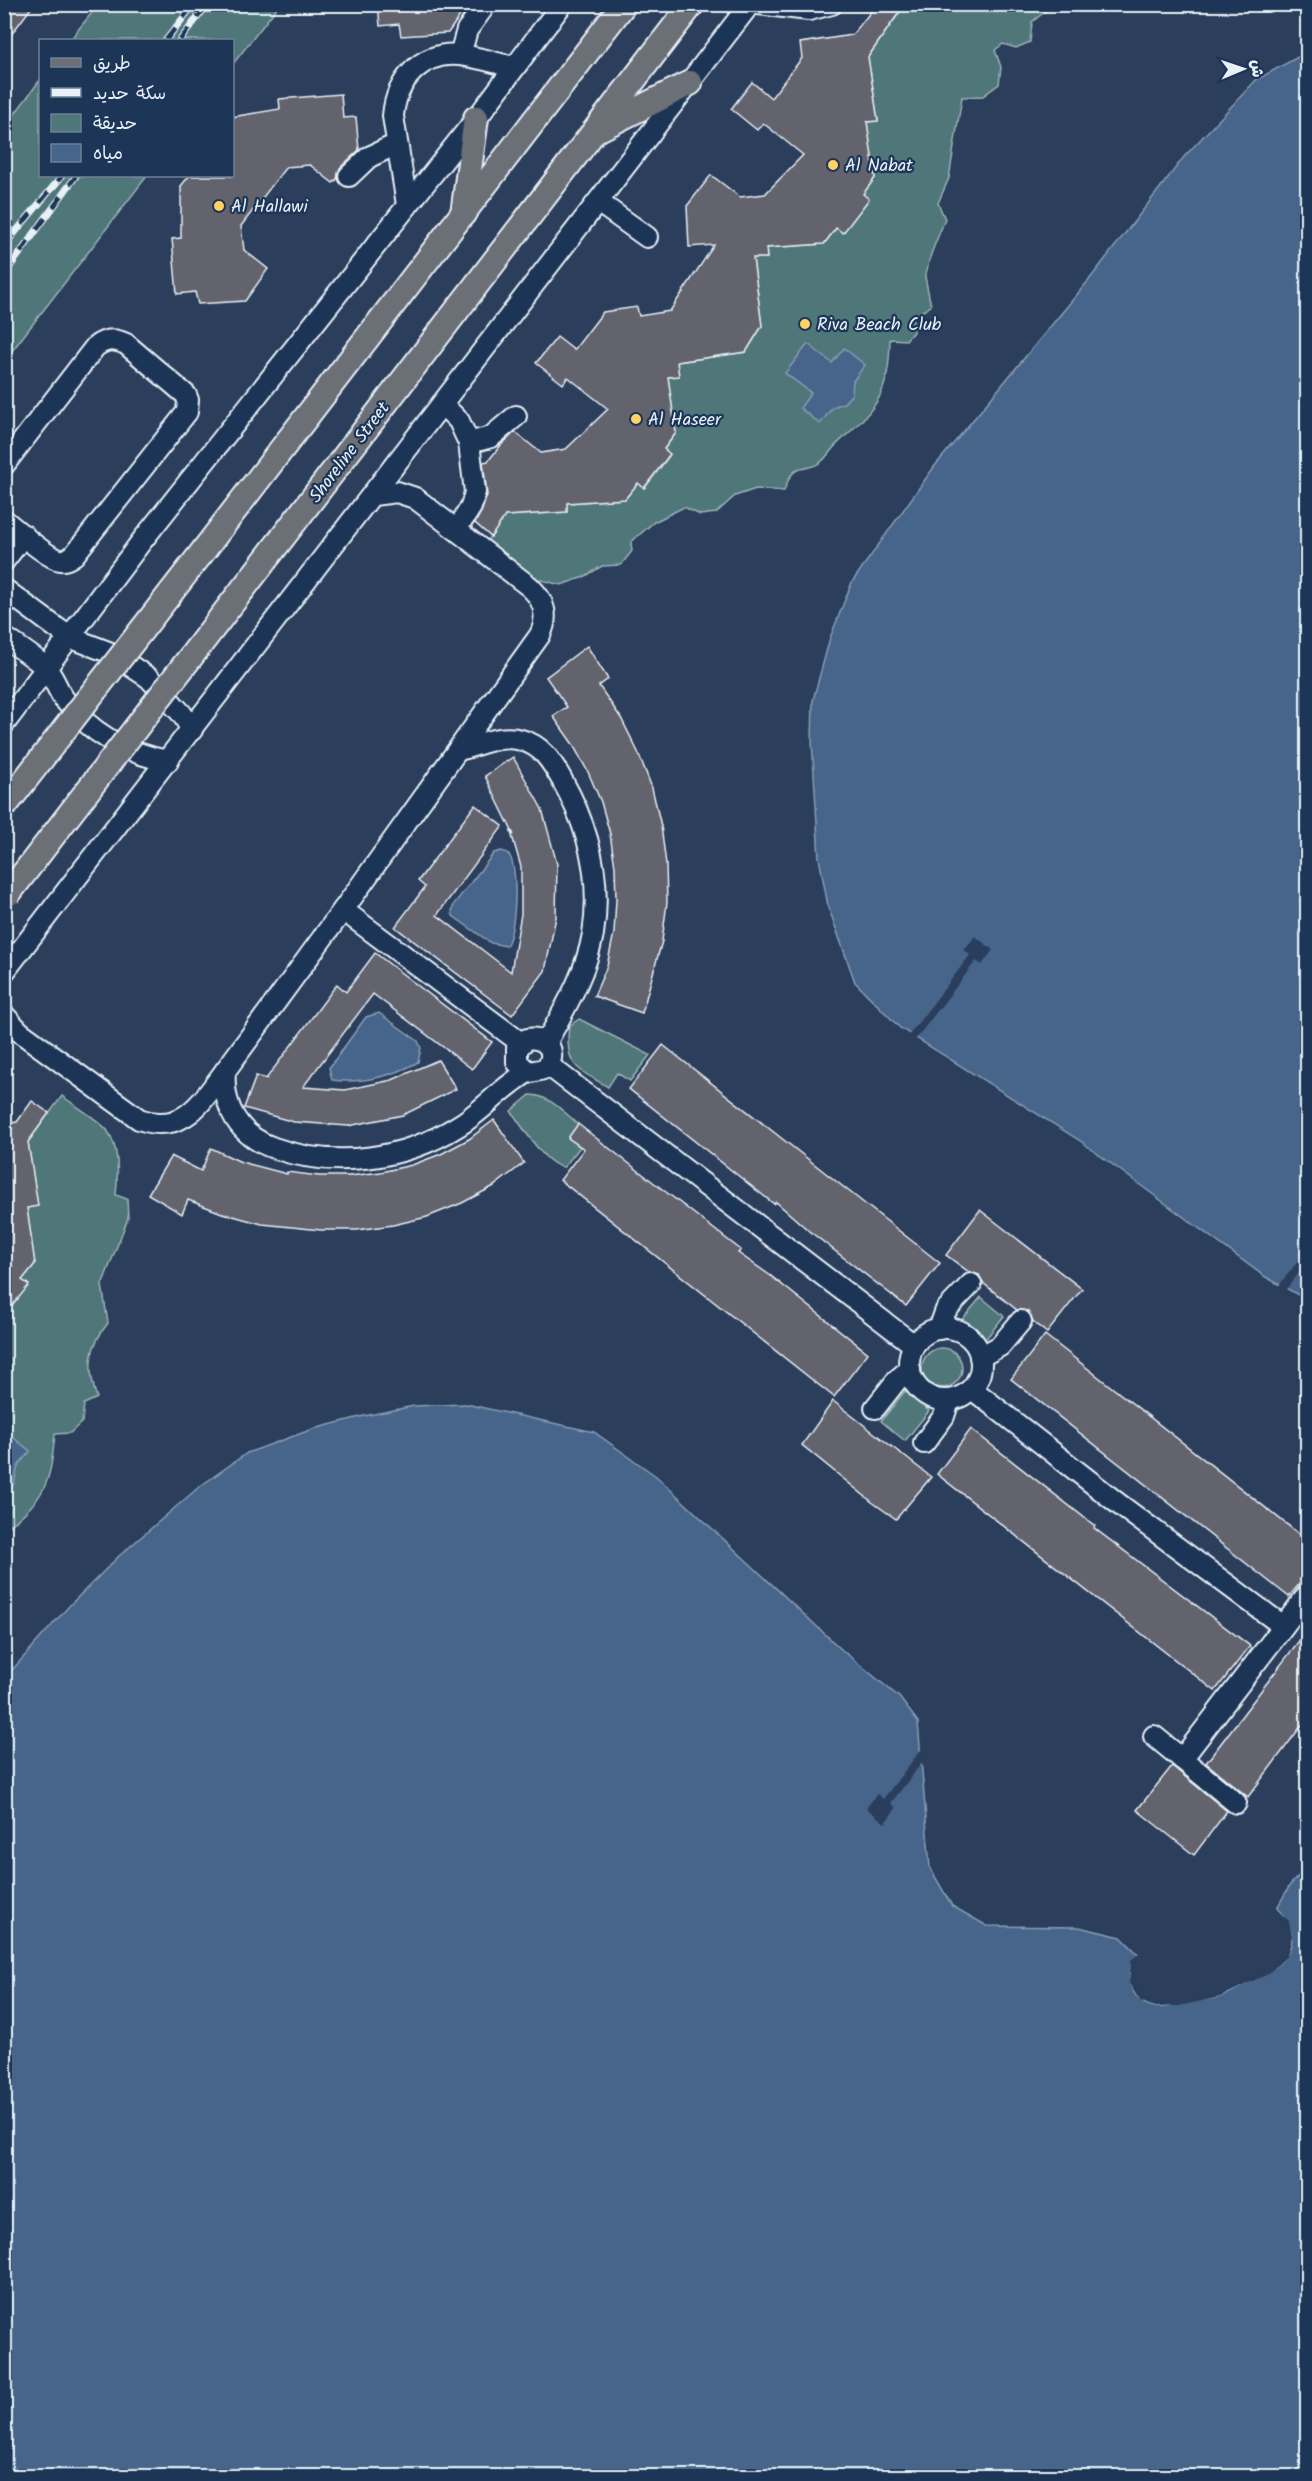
<svg xmlns="http://www.w3.org/2000/svg" width="1312" height="2481" viewBox="0 0 1312 2481" font-family="Kalam,'Playpen Sans Arabic',sans-serif">
	<style>
		.green { fill: #4f7679; stroke: #9cb4b8; stroke-width: 1.5 }
		.water { fill: #46658a; stroke: #879db6; stroke-width: 1.5 }
		.pier { fill: #2b3e5b }
		.building { fill: #63636d; stroke: #e8f1f8; stroke-width: 1.5 }
		.lines { fill: none; stroke-linecap: round; stroke-linejoin: round }
		.minor-casing { stroke: #e8f1f8; stroke-width: 24 }
		.major-casing { stroke: #e8f1f8; stroke-width: 28 }
		.minor { stroke: #1d3557; stroke-width: 20 }
		.major { stroke: #6b6f75; stroke-width: 24 }
		.rail-casing { stroke: #e8f1f8; stroke-width: 7 }
		.rail { stroke: #1d3557; stroke-width: 4.5; stroke-dasharray: 14; stroke-linecap: butt }
		.major-bridge-casing { stroke: #e8f1f8; stroke-width: 28; stroke-linecap: butt }
		.major-bridge { stroke: #6b6f75; stroke-width: 24 }
		.poi-dot { fill: #ffd166; stroke: #1d3557; stroke-width: 2 }
		.labels { text-anchor: middle; stroke-width: 4.5; stroke-linejoin: round; paint-order: stroke }
		.poi-label { font-size: 18px; fill: #e8f1f8; stroke: #1d3557; text-anchor: start }
		.street-label { font-size: 18px; fill: #e8f1f8; stroke: #1d3557 }
	</style>
	<rect width="100%" height="100%" fill="#2b3e5b"/>
	<filter id="ink" filterUnits="userSpaceOnUse"><feTurbulence type="fractalNoise" baseFrequency=".0167" numOctaves="2"/><feDisplacementMap in="SourceGraphic" scale="12" xChannelSelector="R" yChannelSelector="G"/><feConvolveMatrix kernelMatrix="1 2 1 2 8 2 1 2 1" color-interpolation-filters="sRGB"/></filter>
	<g filter="url(#ink)">
		<!-- green -->
		<g class="green">
			<polygon points="98,5 98,4 279,5 233,64 232,40 70,40"/>
			<path d="M 905,5 L 1053,5 L 1032,22 L 1030,42 L 1016,48 L 1003,44 L 995,50 L 1001,67 L 999,84 L 983,96 L 962,97 L 949,178 L 938,203 L 945,219 L 931,254 L 925,277 L 931,306 L 913,317 L 914,331 L 906,340 L 890,339 C 889,397 877,407 836,445 C 831,450 827,457 821,462 C 803,475 795,458 784,491 L 756,489 L 735,496 L 716,513 L 700,515 L 684,507 L 654,522 L 631,542 L 632,551 L 621,565 L 602,566 L 584,577 L 561,585 L 525,576 L 483,546 L 505,516 L 567,512 L 567,503 L 625,499 L 638,483 L 645,488 L 670,455 L 664,449 L 676,433 L 668,377 L 679,376 L 677,362 L 746,352 L 762,326 L 753,258 L 767,258 L 766,248 L 824,244 L 875,178 L 867,122 L 878,120 L 868,57 Z"/>
			<polygon points="40,80 40,176 147,176 5,360 5,127"/>
			<path d="M 579,1019 L 650,1055 L 630,1081 L 617,1073 L 608,1087 C 578,1069 564,1067 569,1026 Z"/>
			<path d="M 530,1095 C 549,1095 564,1112 578,1124 L 569,1138 L 580,1147 L 564,1167 C 545,1166 523,1127 511,1111 Z"/>
			<path d="M 62,1096 C 74,1105 98,1119 107,1130 C 120,1148 118,1174 116,1195 L 127,1199 L 128,1218 L 102,1285 L 108,1323 C 88,1348 87,1368 97,1398 L 84,1404 L 82,1422 L 70,1433 L 55,1434 C 50,1486 46,1496 5,1530 L 4,1316 L 28,1285 L 22,1280 L 35,1264 L 27,1208 L 38,1206 L 28,1142 Z"/>
			<polygon points="981,1297 1004,1316 980,1346 956,1327"/>
			<circle cx="942" cy="1368" r="20"/>
			<polygon points="905,1391 929,1411 905,1441 881,1421"/>
		</g>
		<!-- water -->
		<g class="water">
			<polygon points="1307,52 1307,1294 1300,1296 1264,1276 1079,1140 900,1028 855,982 828,906 819,858 812,740 813,700 830,638 852,582 934,467 1089,280 1184,157 1256,80"/>
			<polygon points="808,344 832,363 844,348 865,365 853,381 852,394 844,403 833,407 820,424 800,408 811,393 785,373"/>
			<path d="M 501,851 C 505,852 506,851 509,855 C 519,867 516,933 506,946 L 491,943 L 453,916 L 452,911 L 454,904 L 494,853 Z"/>
			<path d="M 379,1013 L 418,1041 L 421,1048 L 418,1062 C 394,1076 360,1084 332,1080 L 329,1068 L 366,1017 Z"/>
			<path d="M 466,1404 L 594,1432 L 656,1476 L 842,1650 L 899,1697 L 918,1722 L 930,1868 L 952,1906 L 987,1926 L 1079,1927 L 1121,1937 L 1138,1954 C 1122,1970 1130,2004 1155,2007 C 1164,2009 1178,2004 1187,2002 C 1198,2000 1209,2000 1219,1997 C 1228,1995 1236,1989 1244,1985 C 1280,1968 1311,1947 1277,1908 L 1290,1885 L 1307,1867 L 1307,2476 L 5,2476 L 5,1678 L 69,1606 L 119,1556 L 199,1487 L 247,1453 L 313,1429 L 364,1416 L 414,1406 Z"/>
			<path d="M 9,1434 L 30,1451 C 27,1456 20,1462 18,1467 C 14,1477 17,1487 5,1491 L 5,1440 Z"/>
		</g>
		<!-- pier -->
		<g class="pier">
			<polygon points="975,936 993,950 982,965 976,961 915,1040 908,1036 970,955 964,950"/>
			<polygon points="1307,1249 1307,1262 1285,1291 1278,1287"/>
			<polygon points="923,1747 925,1759 891,1803 896,1808 885,1823 866,1808 877,1794 883,1799"/>
			<polygon points="1274,1907 1289,1921 1292,1936 1287,1956 1268,1974 1220,1997 1179,2006 1156,2007 1140,2001 1129,1983 1131,1960 1138,1954 1139,1957 1134,1962 1132,1982 1142,1998 1156,2004 1178,2003 1219,1994 1267,1971 1285,1954 1289,1936 1286,1923"/>
		</g>
		<!-- building -->
		<g class="building">
			<polygon points="4,4 34,4 4,44"/>
			<polygon points="378,4 468,4 448,33 401,36 399,24 380,26"/>
			<polygon points="877,4 905,4 868,57 878,121 867,122 875,178 863,194 869,199 843,233 836,228 824,244 766,248 767,258 753,258 762,326 746,352 677,362 679,376 668,377 676,433 664,449 670,454 644,488 638,483 625,499 567,503 567,512 505,516 491,537 475,523 482,510 487,495 483,462 488,461 501,445 515,432 541,453 566,449 608,409 568,377 563,384 536,363 557,337 574,350 603,312 637,307 639,316 670,311 714,245 689,247 687,206 711,175 740,197 765,194 803,155 763,123 757,130 731,109 752,82 771,98 802,58 800,43 852,35"/>
			<polygon points="341,94 343,118 356,117 359,150 340,168 337,179 333,183 310,165 286,167 241,226 244,250 268,269 245,301 198,304 195,292 177,294 172,239 181,238 181,186 189,176 232,176 232,117 280,109 279,99"/>
			<polygon points="587,646 608,679 599,686 621,718 638,752 652,788 661,826 666,864 667,902 662,941 642,1013 594,996 607,966 614,933 616,900 615,867 610,834 601,802 588,772 572,743 553,716 567,707 546,677"/>
			<polygon points="513,757 542,809 557,864 556,917 545,971 512,1015 395,927 425,887 418,881 475,805 503,826 437,915 511,972 521,914 521,867 511,832 514,835 485,776"/>
			<polygon points="375,953 492,1042 472,1069 373,994 303,1087 345,1090 392,1080 438,1060 456,1089 403,1115 348,1126 294,1122 244,1108 256,1076 266,1079 337,984 346,992"/>
			<polygon points="663,1045 940,1263 906,1306 808,1230 776,1202 774,1204 629,1089"/>
			<polygon points="32,1101 49,1113 28,1142 38,1206 27,1208 35,1264 22,1280 29,1285 4,1316 4,1124 17,1122"/>
			<polygon points="494,1120 524,1163 494,1186 462,1203 427,1217 393,1225 357,1230 321,1230 262,1224 222,1213 188,1200 182,1214 148,1194 171,1156 201,1171 211,1148 241,1162 287,1174 287,1172 319,1176 350,1176 381,1172 412,1165 441,1154 469,1139"/>
			<polygon points="578,1124 741,1250 738,1253 771,1276 868,1353 834,1397 560,1180 584,1149 568,1138"/>
			<polygon points="980,1210 1082,1289 1047,1333 1033,1322 1028,1311 1017,1310 983,1283 979,1275 969,1272 946,1255"/>
			<polygon points="1045,1335 1308,1541 1308,1573 1289,1597 1011,1379"/>
			<polygon points="833,1401 931,1477 896,1519 872,1502 802,1445"/>
			<polygon points="971,1429 1095,1526 1094,1528 1250,1646 1215,1691 937,1474"/>
			<polygon points="1308,1629 1308,1717 1248,1797 1206,1763"/>
			<polygon points="1172,1766 1227,1811 1194,1855 1137,1810"/>
		</g>
		<g class="lines">
			<!-- minor casing -->
			<g class="minor-casing">
				<g id="minor">
					<polyline points="758,4 809,10 832,4"/>
					<polyline points="460,55 467,30 486,4"/>
					<polyline points="349,176 369,157 397,144"/>
					<polyline points="598,202 647,237"/>
					<path d="M 407,205 L 393,116 C 396,81 421,51 460,55 C 478,57 496,63 514,67"/>
					<polyline points="442,404 459,421 469,443 475,492 471,507 464,518"/>
					<polyline points="469,443 491,437 516,416"/>
					<path d="M 4,465 L 95,347 C 105,339 114,338 126,344 L 186,395 L 188,400 L 187,412 L 74,555 C 69,558 66,561 60,560 C 47,558 17,530 4,520"/>
					<polyline points="4,561 24,535"/>
					<polyline points="4,589 69,637 111,653 149,678 182,714 192,730"/>
					<path d="M 4,637 C 18,647 33,656 45,667 C 53,675 57,689 64,699 C 90,733 125,753 168,761"/>
					<polyline points="4,724 141,542 480,114 562,4"/>
					<path d="M 459,750 C 479,745 501,734 521,740 C 542,745 552,762 562,780 C 589,828 602,879 593,934 C 586,974 565,1008 546,1043"/>
					<polyline points="343,910 521,1043"/>
					<polyline points="4,972 750,4"/>
					<path d="M 4,1015 L 20,1032 L 139,1119 C 184,1135 201,1102 225,1071 L 343,910 L 540,635 C 549,617 545,601 530,587 L 415,498 L 397,492 L 373,495"/>
					<polyline points="548,1065 914,1345"/>
					<path d="M 225,1071 C 222,1107 239,1136 274,1148 C 334,1169 404,1160 458,1126 C 478,1114 493,1097 512,1083 C 516,1080 522,1075 527,1073 C 537,1069 548,1073 551,1058 C 553,1043 539,1037 527,1039 L 517,1048 L 517,1062 L 528,1072"/>
					<circle cx="945" cy="1364" r="36"/>
					<polyline points="939,1329 946,1310 971,1284"/>
					<polyline points="980,1357 1000,1346 1021,1321"/>
					<polyline points="972,1389 1120,1505 1283,1626"/>
					<polyline points="875,1408 897,1380 910,1369"/>
					<polyline points="924,1443 944,1416 949,1401"/>
					<polyline points="1154,1736 1236,1803"/>
					<polyline points="1182,1759 1308,1594"/>
				</g>
			</g>
			<!-- major casing -->
			<g class="major-casing">
				<g id="major">
					<polyline points="601,128 690,83"/>
					<polyline points="463,214 476,118"/>
					<polyline points="204,550 624,4"/>
					<polyline points="243,589 692,4"/>
				</g>
			</g>
			<!-- minor -->
			<use href="#minor" class="minor"/>
			<!-- major -->
			<use href="#major" class="major"/>
			<!-- rail casing -->
			<g class="rail-casing">
				<g id="rail">
					<polyline points="166,40 194,4"/>
					<polyline points="180,40 208,4"/>
					<polyline points="4,246 62,176"/>
					<polyline points="4,275 76,176"/>
				</g>
			</g>
			<!-- rail -->
			<use href="#rail" class="rail"/>
			<!-- major-bridge casing -->
			<g class="major-bridge-casing">
				<g id="major-bridge">
					<polyline points="4,807 204,550"/>
					<polyline points="8,894 243,589"/>
				</g>
			</g>
			<!-- major-bridge -->
			<use href="#major-bridge" class="major-bridge"/>
		</g>
	</g>
	<!-- markers -->
	<g class="poi-dot">
		<circle cx="833" cy="165" r="6"/>
		<circle cx="219" cy="206" r="6"/>
		<circle cx="805" cy="324" r="6"/>
		<circle cx="636" cy="419" r="6"/>
	</g>
	<g class="labels">
		<!-- poi labels -->
		<g class="poi-label">
			<text x="845" y="171">Al Nabat</text>
			<text x="231" y="212">Al Hallawi</text>
			<text x="817" y="330">Riva Beach Club</text>
			<text x="648" y="425">Al Haseer</text>
		</g>
		<!-- street labels -->
		<g class="street-label">
			<text transform="translate(349 452) rotate(-53)" y="6">Shoreline Street</text>
		</g>
	</g>
	<!-- margin -->
	<rect width="1312" height="2481" fill="none" stroke="#1d3557" stroke-width="24"/>
	<rect x="12" y="12" width="1288" height="2457" fill="none" stroke="#e8f1f8" stroke-width="2" filter="url(#ink)"/>
	<!-- legend -->
	<rect x="39" y="39" width="195" height="138" fill="#1d3557" stroke="#6e8097" stroke-width="1.5"/>
	<rect x="51" y="58" width="30" height="9" fill="#6b6f75" stroke="#6e8097" stroke-width="1.5"/>
	<text x="93" y="69" font-size="18" fill="#e8f1f8">طريق</text>
	<rect x="51" y="88" width="30" height="9" fill="#e8f1f8" stroke="#6e8097" stroke-width="1.5"/>
	<text x="93" y="99" font-size="18" fill="#e8f1f8">سكة حديد</text>
	<rect x="51" y="114" width="30" height="18" fill="#4f7679" stroke="#6e8097" stroke-width="1.5"/>
	<text x="93" y="129" font-size="18" fill="#e8f1f8">حديقة</text>
	<rect x="51" y="144" width="30" height="18" fill="#46658a" stroke="#6e8097" stroke-width="1.5"/>
	<text x="93" y="159" font-size="18" fill="#e8f1f8">مياه</text>
	<!-- north arrow -->
	<g transform="translate(1243 69) rotate(88)" stroke="#1d3557" stroke-width="4.5" paint-order="stroke">
	<path d="M0-4.5L10 22L0 15L-10 22Z" fill="#e8f1f8"/>
	<text y="-9" font-size="16" font-weight="bold" text-anchor="middle" fill="#e8f1f8">ش</text>
	</g>
</svg>
